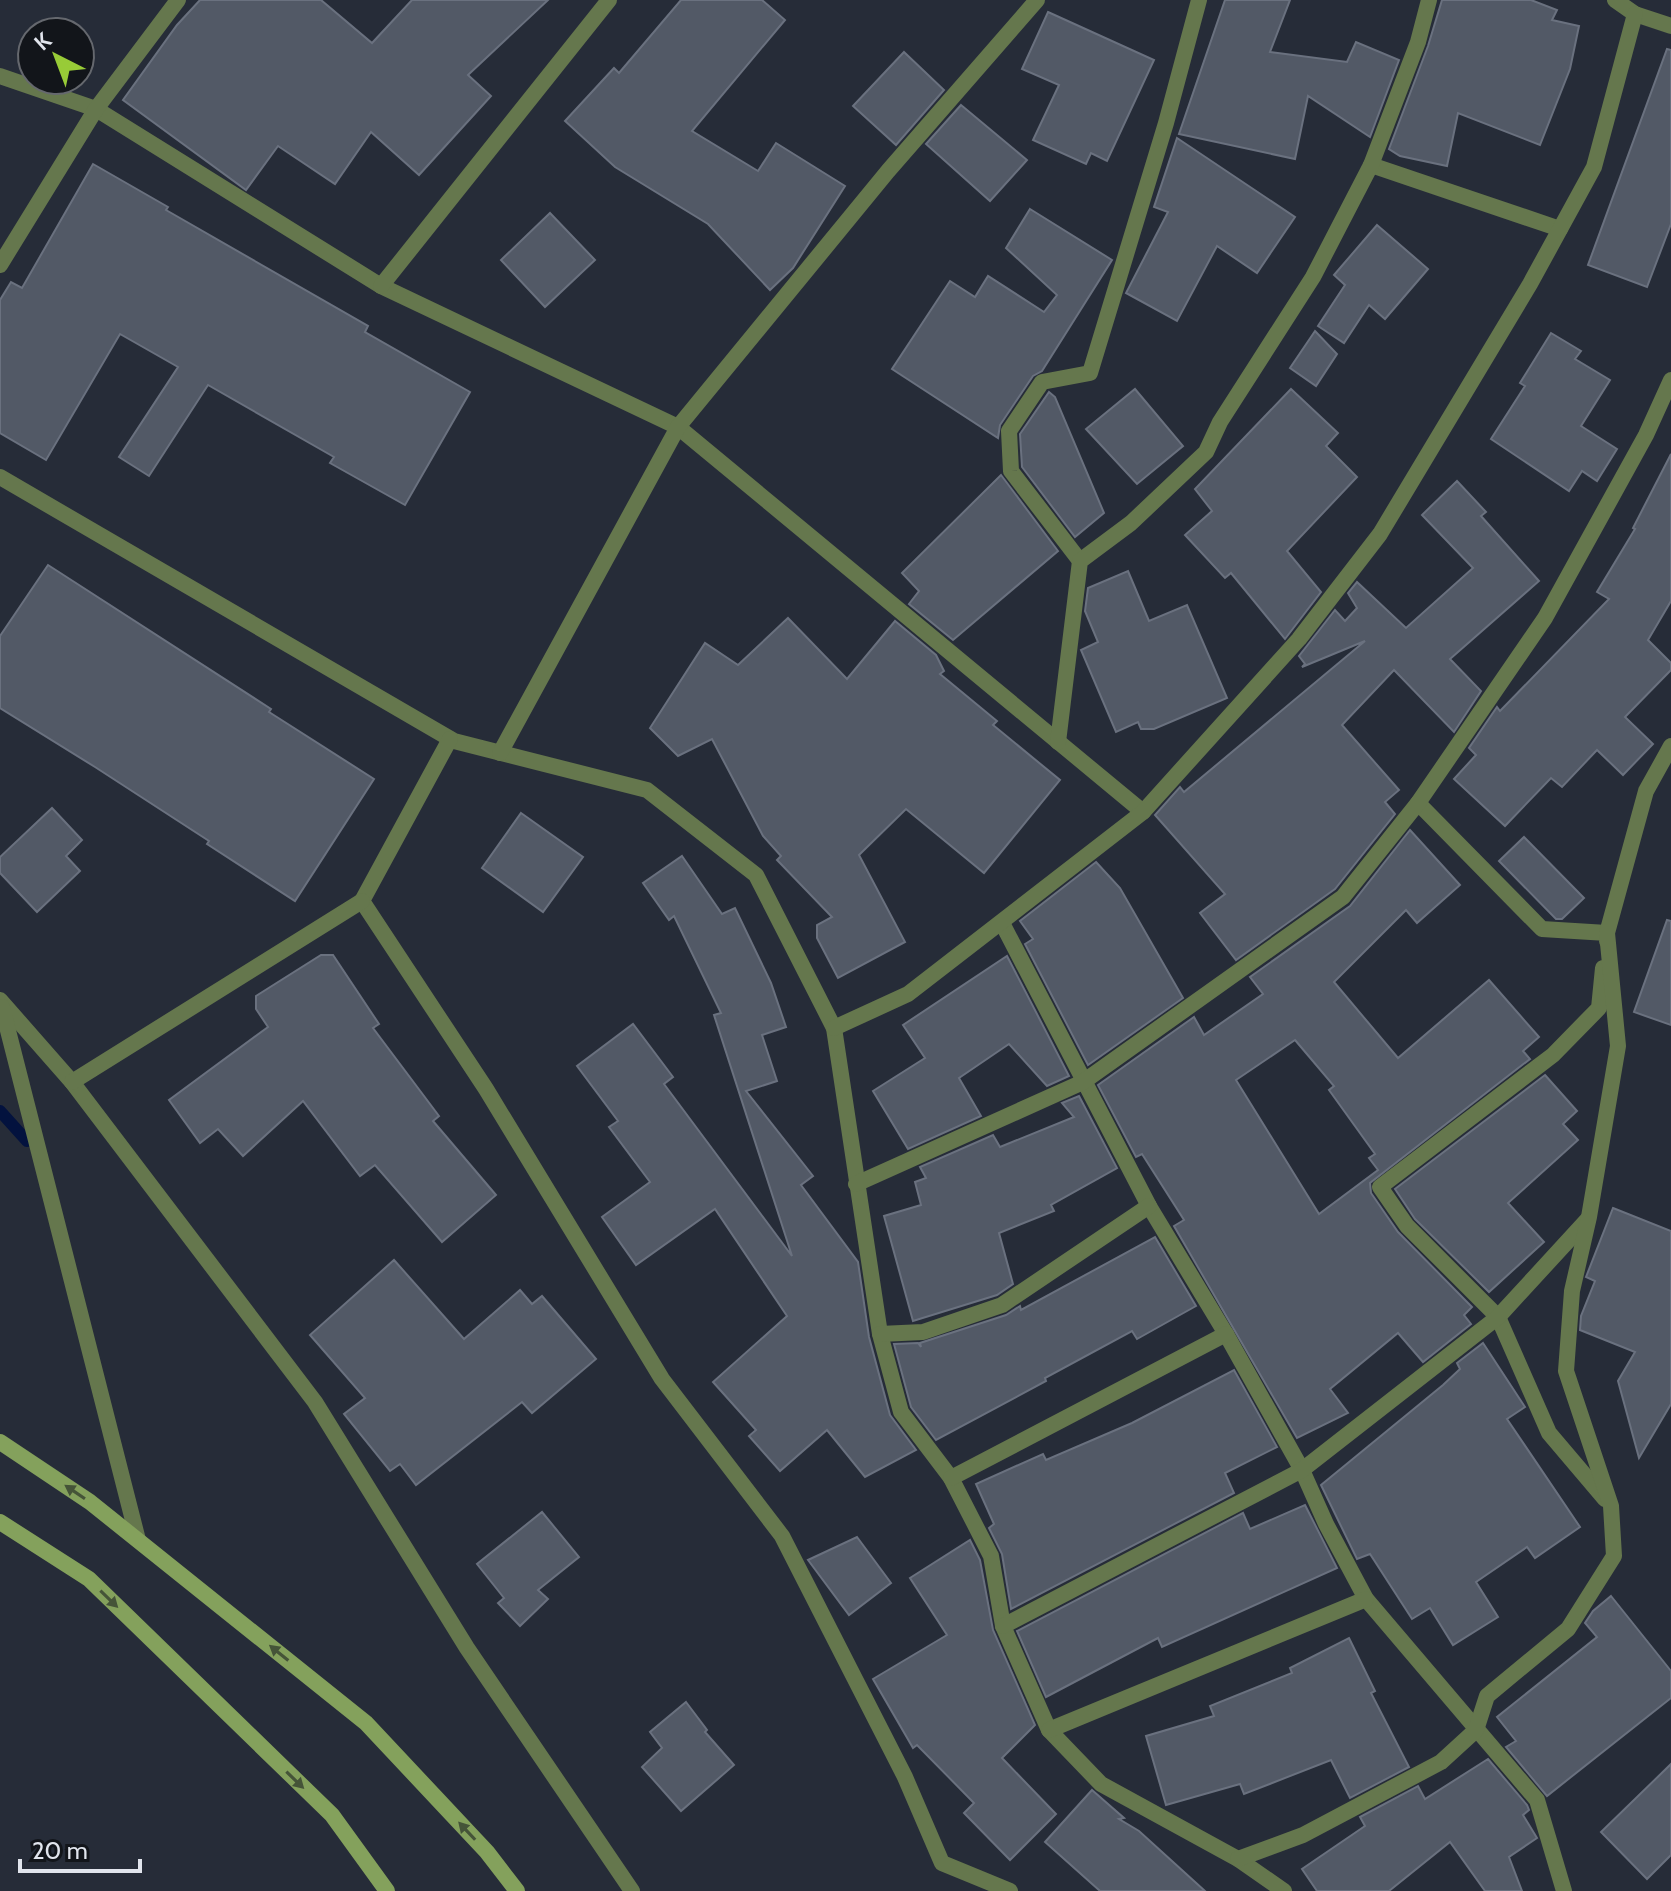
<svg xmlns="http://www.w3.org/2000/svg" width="1671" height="1891" viewBox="0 0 1671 1891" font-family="Cabin,sans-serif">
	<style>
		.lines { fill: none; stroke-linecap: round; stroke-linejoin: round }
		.stream { stroke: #03123e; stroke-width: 12 }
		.building { fill: #525966; stroke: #6a717f; stroke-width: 2; fill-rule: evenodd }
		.minor { stroke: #65774d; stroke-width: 16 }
		.secondary { stroke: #84a15c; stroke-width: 16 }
		.oneway { fill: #455438 }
	</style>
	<rect width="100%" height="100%" fill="#262c38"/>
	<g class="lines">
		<!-- stream -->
		<polyline class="stream" points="0,1111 27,1141"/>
	</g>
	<!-- building -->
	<g class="building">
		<polygon points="200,0 321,0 372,43 412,0 548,0 468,75 491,96 419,175 371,132 335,184 278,146 246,190 123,100 177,25"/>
		<polygon points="681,0 762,0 785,20 692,131 758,171 776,143 845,186 793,268 770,290 708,224 615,167 565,121 614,68 619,73"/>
		<polygon points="1225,0 1290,0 1270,52 1347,62 1356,42 1399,60 1370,137 1308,96 1295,159 1179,134"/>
		<polygon points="1442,0 1531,0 1557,10 1552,20 1579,26 1570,69 1540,145 1458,113 1447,166 1400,156 1389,149 1428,46"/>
		<polygon points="1048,12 1154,60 1107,161 1091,153 1086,164 1033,140 1059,85 1022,69"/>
		<polygon points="1667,49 1671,50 1671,224 1647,287 1588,265"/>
		<polygon points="904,52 944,90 896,145 853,106"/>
		<polygon points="961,105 1027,160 990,201 926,144"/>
		<polygon points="1177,138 1295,217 1257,273 1217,246 1177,321 1126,293 1168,212 1154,207"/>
		<polygon points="93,164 168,207 166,210 368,326 365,332 470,392 405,505 330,463 334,457 208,385 149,476 119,457 178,367 120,334 46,460 0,433 0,300 11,282 22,288"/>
		<polygon points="1030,209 1112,260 1042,371 1033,376 1000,425 998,438 892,369 950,281 975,297 988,276 1044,312 1057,295 1006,248"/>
		<polygon points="550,213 595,260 545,307 501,260"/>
		<polygon points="1377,225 1428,269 1385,319 1369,305 1344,343 1318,326 1345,285 1334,275"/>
		<polygon points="1315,331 1337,354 1316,386 1290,368"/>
		<polygon points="1551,333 1581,351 1575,359 1610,380 1581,426 1617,449 1597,481 1582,471 1569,491 1491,439 1525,386 1520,383"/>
		<polygon points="1135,389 1183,446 1137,484 1086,429"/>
		<polygon points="1291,389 1338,433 1326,446 1357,477 1287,551 1321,592 1285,639 1231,573 1225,578 1185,535 1212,511 1195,489"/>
		<polygon points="1049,392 1055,397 1104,513 1075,537 1022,467 1020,434"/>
		<polygon points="1671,454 1671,601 1648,640 1671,663 1671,670 1625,717 1653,744 1623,775 1597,750 1562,787 1551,778 1505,826 1454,779 1476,755 1469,748 1497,707 1500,711 1609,599 1597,592 1635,529 1633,528"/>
		<polygon points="1001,475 1058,551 953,640 909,604 919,591 902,573"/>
		<polygon points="1457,481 1486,512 1481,516 1539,581 1450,659 1481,691 1454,732 1394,670 1342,725 1399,790 1385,802 1395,814 1335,889 1236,960 1200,913 1225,894 1155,815 1180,787 1184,792 1365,641 1302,667 1305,664 1299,656 1335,610 1345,621 1357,608 1348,593 1357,582 1406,628 1473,568 1422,515"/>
		<polygon points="48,565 271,709 269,712 374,779 295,901 207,844 209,841 95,767 0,708 0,636"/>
		<polygon points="1128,571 1149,621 1187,605 1227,698 1154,729 1141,729 1138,722 1116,732 1081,650 1098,642 1085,611 1088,588"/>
		<polygon points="788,618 847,679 895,621 936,655 944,671 940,674 997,721 993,725 1060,780 984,873 906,809 859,855 905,942 838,978 817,938 817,925 832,917 777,860 781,856 763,836 712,739 678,756 650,728 705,643 738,665"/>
		<polygon points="52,808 82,840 66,856 80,871 37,912 0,873 0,857"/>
		<polygon points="521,813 583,857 543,912 482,868"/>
		<path d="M 1410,830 L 1460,885 L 1417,923 L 1406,910 L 1334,982 L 1398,1058 L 1489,980 L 1539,1037 L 1523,1051 L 1530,1059 L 1370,1183 L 1371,1193 L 1398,1232 L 1472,1307 L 1464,1315 L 1471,1324 L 1423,1362 L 1398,1333 L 1330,1389 L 1348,1413 L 1297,1438 L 1174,1226 L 1184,1220 L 1142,1154 L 1136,1157 L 1098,1085 L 1194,1017 L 1204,1035 L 1263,994 L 1250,977 L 1350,906 ZM 1295,1040 L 1334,1086 L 1329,1090 L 1375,1154 L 1369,1158 L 1378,1170 L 1319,1214 L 1236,1080 Z"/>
		<polygon points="1524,837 1584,898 1562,919 1556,919 1499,861"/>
		<polygon points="682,856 722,914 735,908 771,983 786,1027 762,1035 777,1081 746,1091 813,1176 801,1185 858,1262 869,1337 890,1415 916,1450 865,1477 827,1430 780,1471 749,1436 756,1430 713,1382 787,1316 715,1209 636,1265 602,1217 650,1182 609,1127 618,1121 577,1066 633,1024 673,1077 664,1084 792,1256 714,1015 721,1013 674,916 669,920 643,883"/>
		<polygon points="1096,862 1120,888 1183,998 1088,1065 1025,944 1033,939 1020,921"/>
		<polygon points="1667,920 1671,921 1671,1025 1634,1012"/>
		<polygon points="321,955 333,955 379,1024 373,1028 439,1116 433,1121 496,1195 442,1242 375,1165 360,1176 303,1101 243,1156 218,1129 200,1143 169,1100 268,1027 256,1009 256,996"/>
		<polygon points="1007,956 1069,1076 1047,1086 1009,1044 959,1078 981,1116 908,1149 873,1091 925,1058 903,1025"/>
		<polygon points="1545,1075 1577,1111 1563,1124 1578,1140 1508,1203 1544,1242 1489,1292 1415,1219 1395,1189"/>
		<polygon points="1079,1096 1117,1168 1051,1205 1054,1211 999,1233 1013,1284 997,1295 913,1321 884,1216 921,1205 915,1182 926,1178 920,1167 993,1135 1000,1147 1074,1117 1062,1103"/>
		<polygon points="1613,1208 1671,1231 1671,1404 1639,1458 1618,1381 1635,1352 1580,1330 1581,1316 1595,1281 1586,1277"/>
		<polygon points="1155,1237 1196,1306 1137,1339 1132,1331 1045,1378 1046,1381 936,1440 911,1407 894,1344 918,1343 921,1347 920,1343 1006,1315 1020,1306 1021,1310"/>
		<polygon points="394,1260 464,1339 520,1290 532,1304 542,1296 596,1359 532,1413 522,1402 416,1485 400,1464 390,1471 344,1414 365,1398 310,1335"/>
		<polygon points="1483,1343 1525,1407 1507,1419 1580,1527 1535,1558 1527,1547 1476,1582 1498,1617 1453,1645 1430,1608 1412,1619 1370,1554 1357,1559 1321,1485 1443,1385 1460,1369 1457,1363"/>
		<polygon points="1234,1370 1277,1447 1225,1473 1234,1493 1011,1609 1002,1554 989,1528 994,1524 976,1484 1043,1454 1046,1460 1132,1423"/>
		<polygon points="1305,1505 1337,1568 1162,1647 1158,1638 1046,1697 1017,1631 1243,1513 1250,1529"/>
		<polygon points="542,1512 579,1557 538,1590 548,1599 520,1626 498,1603 504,1598 477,1564"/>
		<polygon points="857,1537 891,1583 849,1615 808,1560"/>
		<polygon points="970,1540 980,1560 993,1630 1035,1725 1002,1758 1056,1814 1010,1860 964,1813 974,1803 917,1745 913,1748 873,1679 947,1635 910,1578"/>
		<polygon points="1611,1596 1671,1671 1671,1698 1547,1796 1506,1747 1516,1741 1497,1717 1597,1637 1585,1623 1593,1611"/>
		<polygon points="1349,1638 1375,1691 1371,1693 1409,1767 1350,1798 1331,1760 1244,1794 1240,1784 1166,1805 1146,1736 1214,1716 1210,1706 1292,1673 1290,1668"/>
		<polygon points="686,1702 707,1730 705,1732 734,1765 681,1811 642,1767 662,1748 650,1732"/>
		<polygon points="1488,1759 1527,1805 1529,1810 1523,1815 1537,1838 1509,1857 1522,1891 1485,1891 1450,1842 1389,1891 1317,1891 1302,1869 1365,1826 1360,1817 1418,1786 1425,1799"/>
		<polygon points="1671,1764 1671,1855 1647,1879 1601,1832"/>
		<polygon points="1092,1790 1124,1818 1119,1819 1139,1831 1205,1891 1100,1891 1045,1842"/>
	</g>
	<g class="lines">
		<!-- minor -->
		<g class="minor">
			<polyline points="1615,0 1635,14 1671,26"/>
			<polyline points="0,76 96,109 381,286 678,427 1143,812"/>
			<polyline points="1371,165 1560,229"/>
			<polyline points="0,265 96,109 178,0"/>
			<polyline points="381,286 609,0"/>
			<polyline points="0,477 454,741 647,790 756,875 834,1028 880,1334 901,1412 951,1478 991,1556 1003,1626 1049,1730 1101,1784 1238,1859 1284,1891"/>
			<polyline points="1080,561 1011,471 1009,431 1042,382 1090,373 1166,123 1199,0"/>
			<polyline points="450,739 362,901 486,1089 662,1379 782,1536 905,1777 942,1863 1010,1891"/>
			<polyline points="1058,742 1080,561 1131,523 1206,452 1220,422 1313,277 1371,165 1418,42 1429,0"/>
			<polyline points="500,753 678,427 888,171 1037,0"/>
			<polyline points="1418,803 1542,929 1607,933 1607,941"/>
			<polyline points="1002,923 1149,1206 1226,1334 1302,1470 1326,1524 1366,1599 1537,1800 1564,1891"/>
			<polyline points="1603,968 1599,1008 1553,1055 1380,1187 1407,1226 1498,1317 1549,1433 1605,1499"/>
			<polyline points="0,1000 72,1082 315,1402 467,1648 632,1891"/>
			<polyline points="2,1007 138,1540"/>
			<polyline points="834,1028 908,994 1143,812 1299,639 1380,534 1530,284 1594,167 1635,14"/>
			<polyline points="72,1082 362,901"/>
			<polyline points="856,1184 1083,1082 1343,897 1418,803 1545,618 1646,435 1671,380"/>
			<polyline points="880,1334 923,1332 1002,1305 1149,1206"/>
			<polyline points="951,1478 1226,1334"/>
			<polyline points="1003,1626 1302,1470 1498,1317 1588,1219"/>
			<polyline points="1049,1730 1366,1599"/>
			<polyline points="1238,1859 1303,1835 1441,1762 1476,1730 1487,1696 1568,1629 1614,1556 1611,1506 1566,1371 1572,1291 1589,1217 1618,1046 1607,933 1646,791 1671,746"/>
		</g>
		<!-- secondary -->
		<g class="secondary">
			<polyline points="0,1442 90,1502 366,1723 487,1852 517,1891"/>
			<polyline points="0,1522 89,1579 332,1815 387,1891"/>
		</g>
	</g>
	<!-- one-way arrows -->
	<defs><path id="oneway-solid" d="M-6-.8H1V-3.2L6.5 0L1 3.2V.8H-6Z" transform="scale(2)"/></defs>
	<g class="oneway">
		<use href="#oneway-solid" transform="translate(75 1492) rotate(-146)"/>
		<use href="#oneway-solid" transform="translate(109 1599) rotate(44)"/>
		<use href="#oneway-solid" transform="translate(279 1653) rotate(-141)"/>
		<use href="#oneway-solid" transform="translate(295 1780) rotate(44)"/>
		<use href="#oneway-solid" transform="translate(467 1831) rotate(-133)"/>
	</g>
	<!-- north arrow -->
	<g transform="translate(56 56) rotate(318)"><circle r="38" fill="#12151a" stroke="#65686e" stroke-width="2"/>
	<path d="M0-6L14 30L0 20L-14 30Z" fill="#98cb37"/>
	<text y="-12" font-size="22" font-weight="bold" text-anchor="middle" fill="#e1e5ed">K</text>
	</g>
	<!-- scale -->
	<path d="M20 1859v12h120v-12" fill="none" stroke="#e1e5ed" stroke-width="4"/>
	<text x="32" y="1859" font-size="24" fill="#e1e5ed" stroke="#12151a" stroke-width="6" paint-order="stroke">20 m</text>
</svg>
